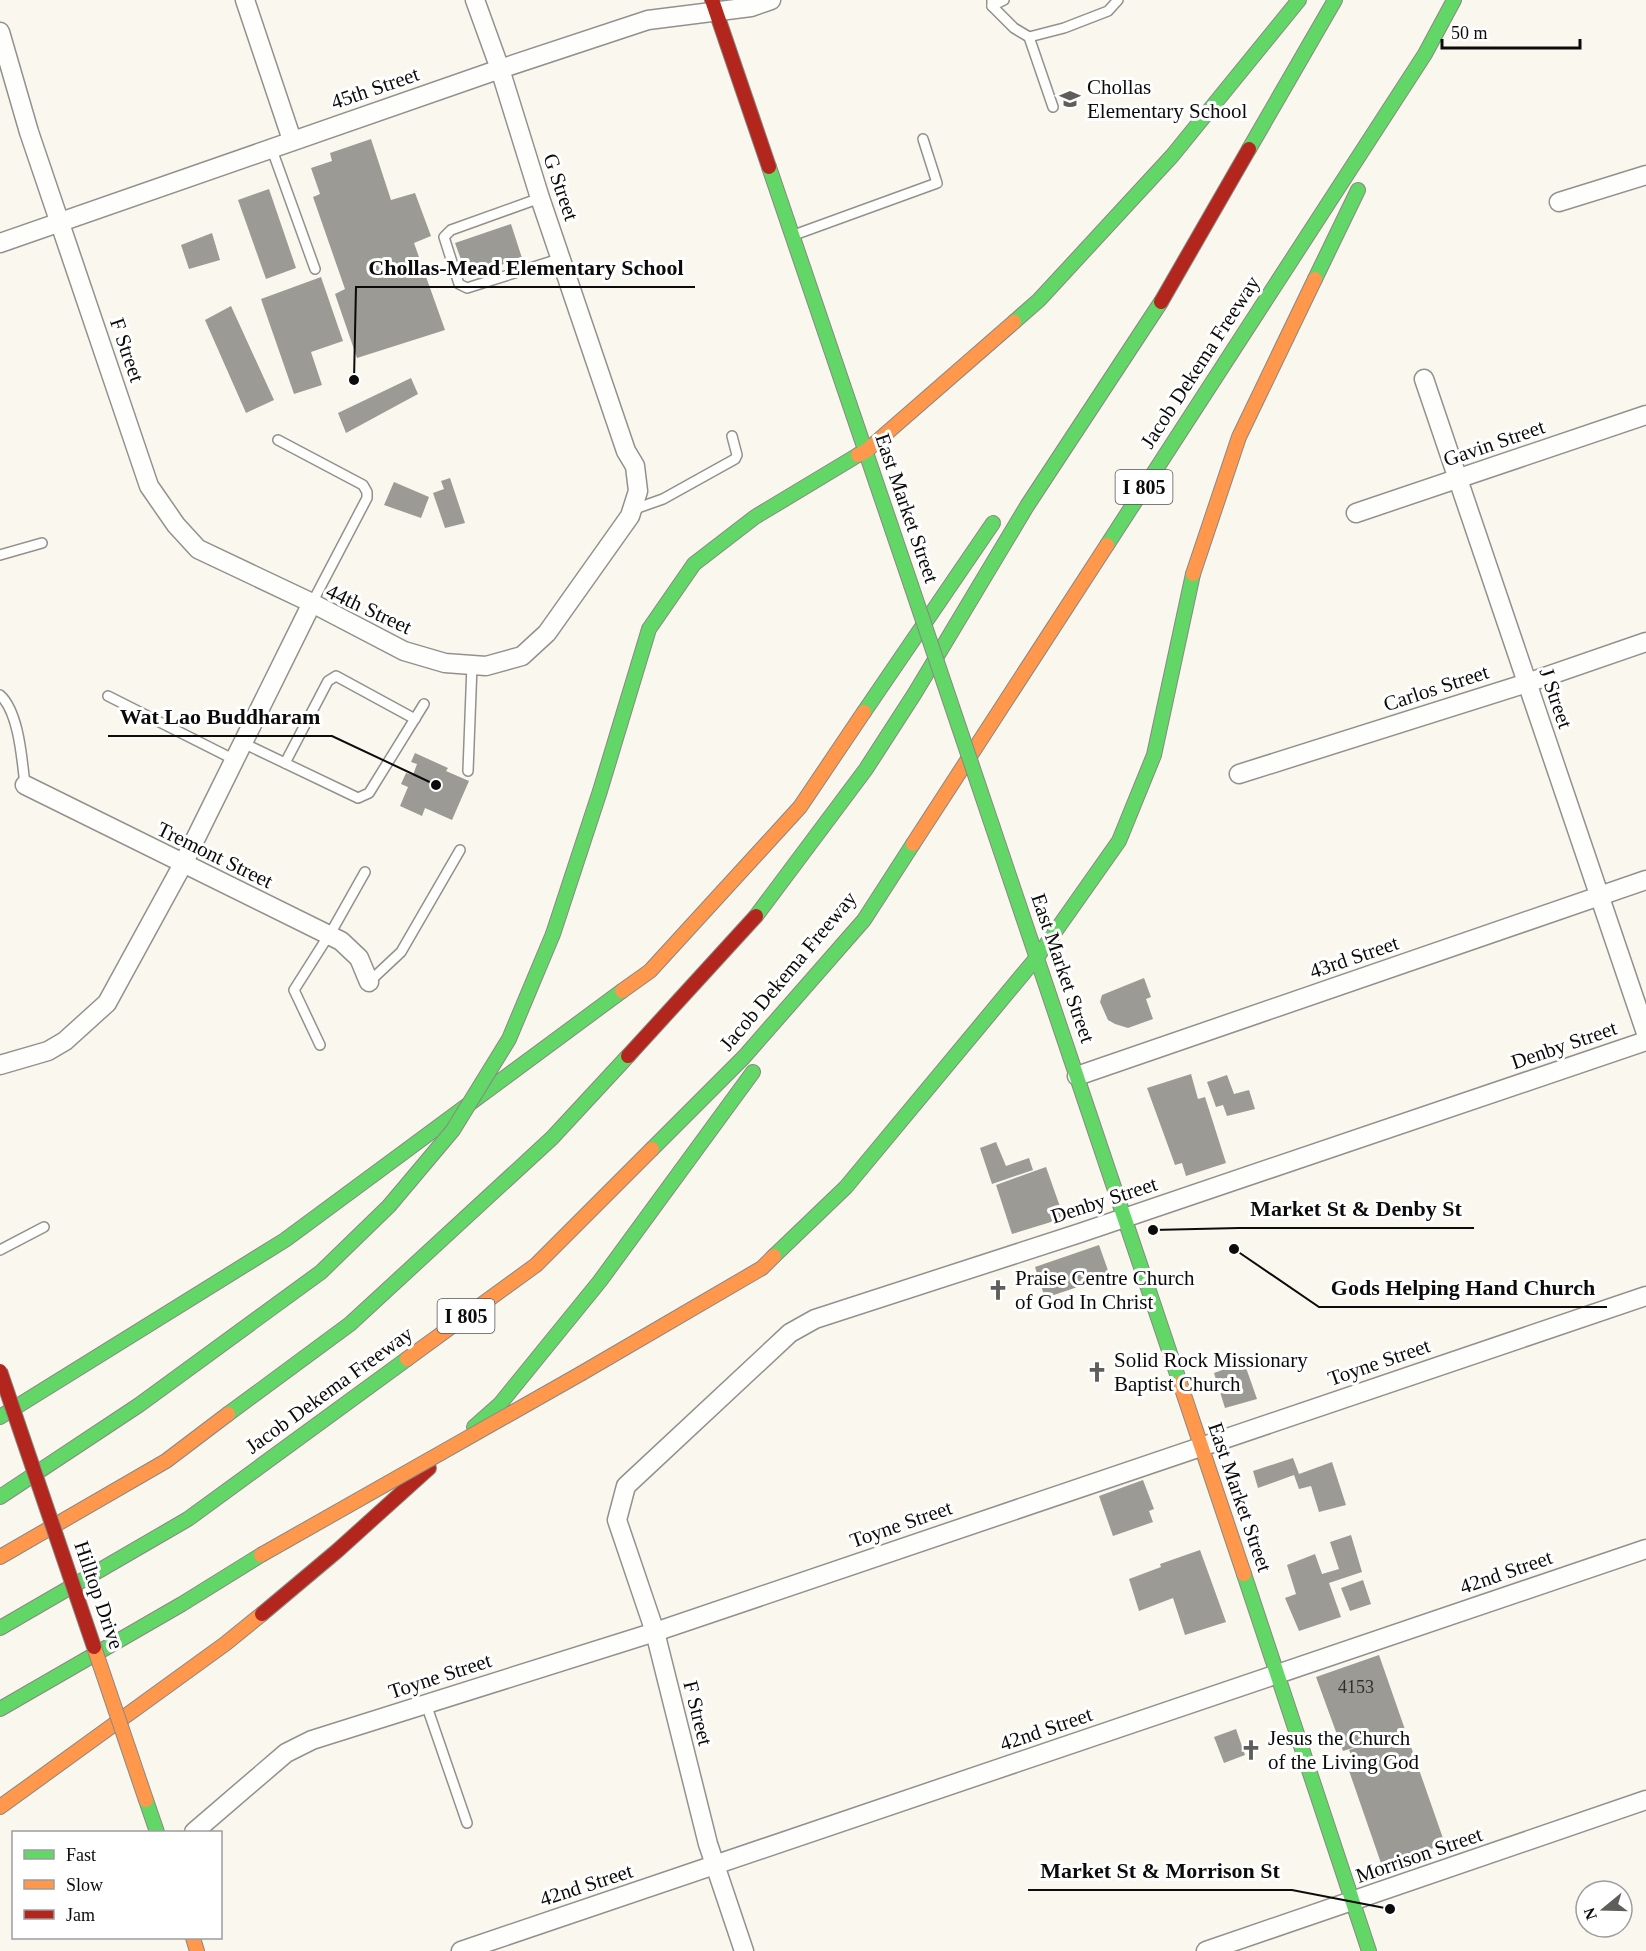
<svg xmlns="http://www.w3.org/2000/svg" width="1646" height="1951" viewBox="0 0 1646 1951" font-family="'Times New Roman',serif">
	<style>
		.building { fill: #9c9a95 }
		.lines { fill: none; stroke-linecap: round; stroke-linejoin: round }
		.lane-casing { stroke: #93918d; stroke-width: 12 }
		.street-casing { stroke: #93918d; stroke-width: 21 }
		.fast-casing { stroke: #898884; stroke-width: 16 }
		.slow-casing { stroke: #898884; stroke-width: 16 }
		.jam-casing { stroke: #898884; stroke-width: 16 }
		.lane { stroke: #fefefc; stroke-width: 9 }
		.street { stroke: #fefefc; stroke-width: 18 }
		.fast { stroke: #63d668; stroke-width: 14 }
		.slow { stroke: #ff974d; stroke-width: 14 }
		.jam { stroke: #b3261e; stroke-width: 14 }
		.fast-bridge-casing { stroke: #898884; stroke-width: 16; stroke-linecap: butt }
		.slow-bridge-casing { stroke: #898884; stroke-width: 16; stroke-linecap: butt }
		.jam-bridge-casing { stroke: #898884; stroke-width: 16; stroke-linecap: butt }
		.fast-bridge { stroke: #63d668; stroke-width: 14 }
		.slow-bridge { stroke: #ff974d; stroke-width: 14 }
		.jam-bridge { stroke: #b3261e; stroke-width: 14 }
		.labels { text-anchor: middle; stroke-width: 6; stroke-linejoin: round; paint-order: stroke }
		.number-label { font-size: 18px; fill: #2f2f2e }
		.shield { fill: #fff; stroke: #545454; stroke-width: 1.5 }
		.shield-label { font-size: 20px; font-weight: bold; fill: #0b0b0b }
		.poi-label { font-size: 21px; fill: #0b0b0b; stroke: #fff; text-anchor: start }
		.street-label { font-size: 21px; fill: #0b0b0b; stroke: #fff }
		.leader { fill: none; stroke: #0b0b0b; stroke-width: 2 }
		.callout-dot { fill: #0b0b0b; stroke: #fff; stroke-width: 2 }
		.callout-label { font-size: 22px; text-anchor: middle; font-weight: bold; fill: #0b0b0b; stroke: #fff; stroke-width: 6; stroke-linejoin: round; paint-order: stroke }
	</style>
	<rect width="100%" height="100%" fill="#faf7ee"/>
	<!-- building -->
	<g class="building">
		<polygon points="371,139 391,200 415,193 431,236 414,243 445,330 357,358 335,294 345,289 313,197 320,194 311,168 332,161 330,153"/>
		<polygon points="269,189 296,268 266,279 238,200"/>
		<polygon points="511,224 522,258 467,276 455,243"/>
		<polygon points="212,233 220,260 189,269 181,245"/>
		<polygon points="321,277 343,341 311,352 322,385 294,394 261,299"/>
		<polygon points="231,306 274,400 246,413 205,320"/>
		<polygon points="411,378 418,394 346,433 338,413"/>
		<polygon points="450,478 465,523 445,528 433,493 444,489 441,481"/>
		<polygon points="394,482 429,497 421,518 384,505"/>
		<polygon points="415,753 448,768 446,771 469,781 452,820 425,808 422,816 400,806 408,787 401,784 406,773 413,775 417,764 411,762"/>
		<polygon points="1144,978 1151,997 1146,999 1153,1019 1128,1028 1115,1024 1108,1020 1100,1002 1102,995"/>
		<polygon points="1191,1074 1198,1099 1205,1097 1226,1163 1186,1176 1182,1163 1175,1165 1147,1088"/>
		<polygon points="1227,1075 1234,1094 1249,1090 1255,1109 1227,1116 1223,1105 1216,1107 1207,1082"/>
		<polygon points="996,1142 1006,1166 1029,1158 1033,1170 992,1184 980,1148"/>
		<polygon points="1046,1167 1064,1218 1012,1234 996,1185"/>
		<polygon points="1099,1245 1110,1276 1045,1298 1035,1267"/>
		<polygon points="1244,1362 1257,1399 1225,1408 1214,1373"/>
		<polygon points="1293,1458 1299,1474 1332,1462 1346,1505 1319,1512 1311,1486 1299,1489 1294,1475 1258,1488 1253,1471"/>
		<polygon points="1143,1480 1154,1509 1149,1511 1153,1522 1113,1536 1099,1496"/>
		<polygon points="1351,1535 1362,1572 1329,1583 1341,1617 1299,1631 1285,1598 1296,1594 1287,1565 1315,1554 1322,1574 1339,1569 1330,1542"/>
		<polygon points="1200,1550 1226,1622 1185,1635 1173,1598 1139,1611 1129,1579 1161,1567 1160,1564"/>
		<polygon points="1363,1580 1371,1604 1350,1611 1341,1588"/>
		<polygon points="1379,1655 1445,1844 1382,1866 1347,1765 1354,1761 1349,1750 1372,1742 1343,1751 1316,1677"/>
		<polygon points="1236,1729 1245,1755 1224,1763 1214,1737"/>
	</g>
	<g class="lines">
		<!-- lane casing -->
		<g class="lane-casing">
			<g id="lane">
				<polyline points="992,0 992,6 1014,28 1029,37 1053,107"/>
				<polyline points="992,6 1004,0"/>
				<polyline points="1029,37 1064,28 1108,11 1118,0"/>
				<polyline points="271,147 315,269"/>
				<polyline points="540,198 451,230 444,237 459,284 467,288 562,258"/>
				<polyline points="794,235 937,183 923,139"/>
				<polyline points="278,440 363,485 367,492 367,498 312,603"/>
				<polyline points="632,510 663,499 735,459 737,455 732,436"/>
				<polyline points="0,555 42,543"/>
				<path d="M 0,695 C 19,712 22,760 25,785"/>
				<polyline points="108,696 235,760"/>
				<polyline points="243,743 358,798 369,793 424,704"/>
				<polyline points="285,763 328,681 336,676 415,719"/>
				<polyline points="468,771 472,665"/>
				<polyline points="369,982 401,952 460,850"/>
				<polyline points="320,1045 294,990 334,927 365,872"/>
				<polyline points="0,1250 44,1227"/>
				<polyline points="426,1704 467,1823"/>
			</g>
		</g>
		<!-- street casing -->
		<g class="street-casing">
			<g id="street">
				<polyline points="245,0 292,140"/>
				<polyline points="0,32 29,132 149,486 176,525 198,549 312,603 404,651 445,663 486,666 522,656 547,633 630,516 638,491 635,466 626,451 540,198 500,69 475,0"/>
				<polyline points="1559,202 1646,175"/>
				<polyline points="0,243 500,69 648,20 751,7 771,0"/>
				<polyline points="1424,379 1646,1033"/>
				<polyline points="1356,513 1646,415"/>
				<polyline points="1239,774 1527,683 1646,642"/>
				<polyline points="25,785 341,941 359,958 369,982"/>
				<polyline points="0,1065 48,1051 65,1041 107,1003 183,864 312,603"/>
				<polyline points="1077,1076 1646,880"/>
				<polyline points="194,1832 286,1753 312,1740 655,1632 1646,1296"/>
				<polyline points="461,1951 1646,1549"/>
				<polyline points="744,1951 708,1844 655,1632 617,1520 626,1486 790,1333 815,1319 1080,1233 1646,1041"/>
				<polyline points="1206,1951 1646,1800"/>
			</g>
		</g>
		<!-- fast casing -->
		<g class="fast-casing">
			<g id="fast">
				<polyline points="1249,149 1335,0"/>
				<polyline points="769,167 911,585"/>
				<polyline points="1315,279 1358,190"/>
				<polyline points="1014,322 1039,300 1172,156 1299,0"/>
				<polyline points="1107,545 1425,54 1454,0"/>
				<polyline points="864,712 993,523"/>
				<polyline points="993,828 1180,1383"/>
				<polyline points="756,916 866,769 915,693 1027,506 1161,302"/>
				<polyline points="553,934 600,791 649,629 694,564 755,517 858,455"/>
				<polyline points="652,1149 744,1057 864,920 913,844"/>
				<polyline points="774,1256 846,1187 1038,956 1119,841 1154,755 1193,574"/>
				<polyline points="228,1414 350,1324 552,1138 628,1056"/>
				<polyline points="0,1417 285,1240 622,991"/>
				<polyline points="474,1427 500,1404 600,1281 753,1072"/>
				<polyline points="0,1497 139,1405 321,1272 389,1206"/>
				<polyline points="1244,1574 1369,1951"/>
				<polyline points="0,1628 188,1519 407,1359"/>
				<polyline points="0,1709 182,1604 261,1555"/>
				<polyline points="146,1800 157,1832"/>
			</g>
		</g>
		<!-- slow casing -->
		<g class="slow-casing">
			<g id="slow">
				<polyline points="858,455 866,451 1014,322"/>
				<polyline points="1193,574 1239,437 1315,279"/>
				<polyline points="913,844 1107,545"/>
				<polyline points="622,991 650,971 800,807 864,712"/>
				<polyline points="407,1359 536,1265 652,1149"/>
				<polyline points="582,1373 762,1268 774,1256"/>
				<polyline points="1180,1383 1244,1574"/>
				<polyline points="0,1557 166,1461 228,1414"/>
				<polyline points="0,1807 225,1644 262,1614"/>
				<polyline points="193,1938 197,1951"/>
			</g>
		</g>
		<!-- jam casing -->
		<g class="jam-casing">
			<g id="jam">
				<polyline points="712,0 769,167"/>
				<polyline points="1161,302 1249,149"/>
				<polyline points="628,1056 756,916"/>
				<polyline points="262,1614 337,1551 429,1468"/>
			</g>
		</g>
		<!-- lane -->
		<use href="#lane" class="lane"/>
		<!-- street -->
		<use href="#street" class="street"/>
		<!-- fast -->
		<use href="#fast" class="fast"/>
		<!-- slow -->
		<use href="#slow" class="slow"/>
		<!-- jam -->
		<use href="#jam" class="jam"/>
		<!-- fast-bridge casing -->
		<g class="fast-bridge-casing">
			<g id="fast-bridge">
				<polyline points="911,585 993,828"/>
				<polyline points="389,1206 453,1130 509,1039 553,934"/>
			</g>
		</g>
		<!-- slow-bridge casing -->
		<g class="slow-bridge-casing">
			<g id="slow-bridge">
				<polyline points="261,1555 582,1373"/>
				<polyline points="94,1647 146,1800"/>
			</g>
		</g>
		<!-- jam-bridge casing -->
		<g class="jam-bridge-casing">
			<polyline id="jam-bridge" points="0,1371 94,1647"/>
		</g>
		<!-- fast-bridge -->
		<use href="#fast-bridge" class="fast-bridge"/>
		<!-- slow-bridge -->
		<use href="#slow-bridge" class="slow-bridge"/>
		<!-- jam-bridge -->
		<use href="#jam-bridge" class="jam-bridge"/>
	</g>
	<!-- icons -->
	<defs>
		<g id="school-bare" transform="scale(1.62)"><path d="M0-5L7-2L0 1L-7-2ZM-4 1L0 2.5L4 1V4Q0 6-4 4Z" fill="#5f5e5a" stroke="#fff" stroke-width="2.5" paint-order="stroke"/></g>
		<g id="church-bare" transform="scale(1.62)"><path d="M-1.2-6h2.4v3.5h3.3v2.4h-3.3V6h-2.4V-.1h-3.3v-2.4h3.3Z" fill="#5f5e5a" stroke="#fff" stroke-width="2.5" paint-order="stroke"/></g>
	</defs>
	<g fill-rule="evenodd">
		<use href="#school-bare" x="1070" y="99"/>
		<use href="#church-bare" x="998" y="1290"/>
		<use href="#church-bare" x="1097" y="1372"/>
		<use href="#church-bare" x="1251" y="1750"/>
	</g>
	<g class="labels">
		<!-- number labels -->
		<g class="number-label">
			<text x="1356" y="1693">4153</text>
		</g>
		<!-- shield labels -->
		<g class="shield">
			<rect x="1115.5" y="470" width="57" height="34" rx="4.5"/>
			<rect x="437.5" y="1299" width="57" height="34" rx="4.5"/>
		</g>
		<g class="shield-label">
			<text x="1144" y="494">I 805</text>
			<text x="466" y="1323">I 805</text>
		</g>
		<!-- poi labels -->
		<g class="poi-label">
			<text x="1087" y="94">Chollas<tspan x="1087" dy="24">Elementary School</tspan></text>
			<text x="1015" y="1285">Praise Centre Church<tspan x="1015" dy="24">of God In Christ</tspan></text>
			<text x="1114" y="1367">Solid Rock Missionary<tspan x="1114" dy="24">Baptist Church</tspan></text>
			<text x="1268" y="1745">Jesus the Church<tspan x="1268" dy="24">of the Living God</tspan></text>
		</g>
		<!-- street labels -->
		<g class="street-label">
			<text transform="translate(375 88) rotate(-19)" y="7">45th Street</text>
			<text transform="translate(561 187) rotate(71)" y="7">G Street</text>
			<text transform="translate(127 350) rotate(71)" y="7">F Street</text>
			<text transform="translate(1200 362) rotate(-57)" y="7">Jacob Dekema Freeway</text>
			<text transform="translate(1494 443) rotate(-19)" y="7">Gavin Street</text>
			<text transform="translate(907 508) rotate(71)" y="7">East Market Street</text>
			<text transform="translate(369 609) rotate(25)" y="7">44th Street</text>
			<text transform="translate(1436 688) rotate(-18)" y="7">Carlos Street</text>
			<text transform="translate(1556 698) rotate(71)" y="7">J Street</text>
			<text transform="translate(215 855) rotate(26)" y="7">Tremont Street</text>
			<text transform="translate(1354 957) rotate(-19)" y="7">43rd Street</text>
			<text transform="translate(1063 968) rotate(71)" y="7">East Market Street</text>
			<text transform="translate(788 971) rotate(-50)" y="7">Jacob Dekema Freeway</text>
			<text transform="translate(1564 1045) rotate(-19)" y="7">Denby Street</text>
			<text transform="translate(1104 1200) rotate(-18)" y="7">Denby Street</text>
			<text transform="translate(1379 1362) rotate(-19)" y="7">Toyne Street</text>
			<text transform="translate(329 1390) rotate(-36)" y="7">Jacob Dekema Freeway</text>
			<text transform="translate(1240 1497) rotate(71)" y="7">East Market Street</text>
			<text transform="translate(901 1524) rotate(-19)" y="7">Toyne Street</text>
			<text transform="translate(1506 1572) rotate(-19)" y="7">42nd Street</text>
			<text transform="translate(99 1595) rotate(71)" y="7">Hilltop Drive</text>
			<text transform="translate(440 1676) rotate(-18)" y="7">Toyne Street</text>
			<text transform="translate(698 1713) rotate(76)" y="7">F Street</text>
			<text transform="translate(1046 1729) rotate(-19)" y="7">42nd Street</text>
			<text transform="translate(1419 1855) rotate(-19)" y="7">Morrison Street</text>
			<text transform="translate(586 1885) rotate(-18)" y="7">42nd Street</text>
		</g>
	</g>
	<!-- callouts -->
	<path class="leader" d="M354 380L356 287H695M436 785L332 736H108M1153 1230L1239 1228H1474M1234 1249L1319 1307H1607M1390 1909L1292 1890H1028"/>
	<g class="callout-dot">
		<circle cx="354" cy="380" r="6"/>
		<circle cx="436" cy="785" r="6"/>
		<circle cx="1153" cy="1230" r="6"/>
		<circle cx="1234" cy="1249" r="6"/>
		<circle cx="1390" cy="1909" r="6"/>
	</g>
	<g class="callout-label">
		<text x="526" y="275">Chollas-Mead Elementary School</text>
		<text x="220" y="724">Wat Lao Buddharam</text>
		<text x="1356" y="1216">Market St &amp; Denby St</text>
		<text x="1463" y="1295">Gods Helping Hand Church</text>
		<text x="1160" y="1878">Market St &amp; Morrison St</text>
	</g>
	<!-- legend -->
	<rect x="12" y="1831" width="210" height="108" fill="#ffffff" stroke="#9d9d9d" stroke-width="1.5"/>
	<rect x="24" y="1850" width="30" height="9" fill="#63d668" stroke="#9d9d9d" stroke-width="1.5"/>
	<text x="66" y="1861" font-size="18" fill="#0b0b0b">Fast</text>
	<rect x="24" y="1880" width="30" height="9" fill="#ff974d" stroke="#9d9d9d" stroke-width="1.5"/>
	<text x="66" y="1891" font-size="18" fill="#0b0b0b">Slow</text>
	<rect x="24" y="1910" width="30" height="9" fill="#b3261e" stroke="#9d9d9d" stroke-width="1.5"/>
	<text x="66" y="1921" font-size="18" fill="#0b0b0b">Jam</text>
	<!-- north arrow -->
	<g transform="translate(1604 1909) rotate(251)"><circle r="28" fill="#ffffff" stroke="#9d9d9d" stroke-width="1.5"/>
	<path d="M0-4.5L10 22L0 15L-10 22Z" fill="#5f5e5a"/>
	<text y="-9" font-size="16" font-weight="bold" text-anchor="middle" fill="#0b0b0b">N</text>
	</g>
	<!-- scale -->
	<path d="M1442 39v9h138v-9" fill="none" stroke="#0b0b0b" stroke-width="3"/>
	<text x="1451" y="39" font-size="18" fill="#0b0b0b" stroke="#ffffff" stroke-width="4.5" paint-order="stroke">50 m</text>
</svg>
